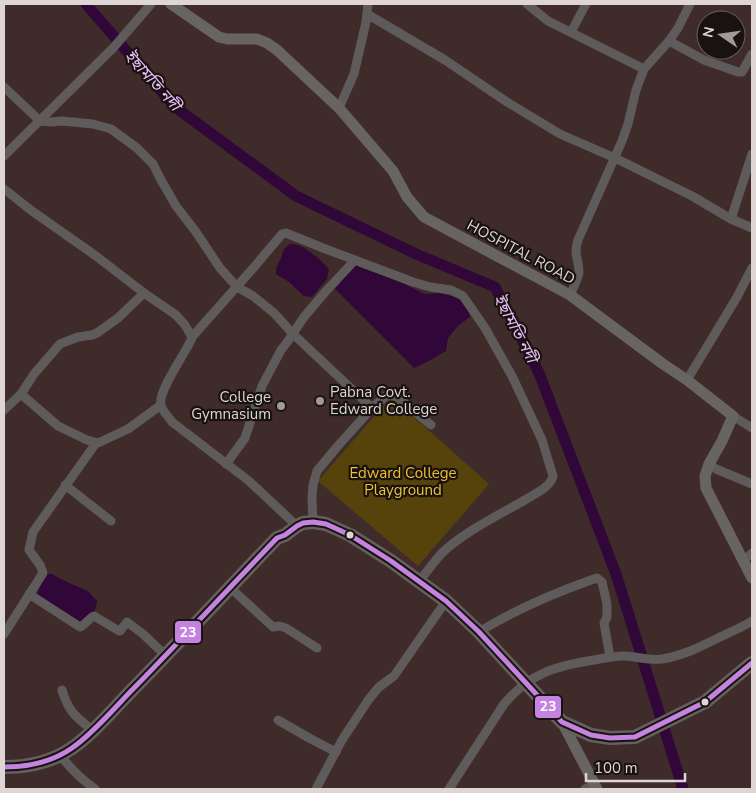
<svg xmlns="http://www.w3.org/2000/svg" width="756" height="793" viewBox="0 0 756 793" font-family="'Nunito Sans','Noto Sans Bengali',sans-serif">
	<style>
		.built { fill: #3f2c2a; fill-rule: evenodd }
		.green { fill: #56430b }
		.water { fill: #300738 }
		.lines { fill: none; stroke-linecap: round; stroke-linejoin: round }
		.river { stroke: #300738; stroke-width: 11 }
		.minor { stroke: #5e5b5a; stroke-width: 9 }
		.major { stroke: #686462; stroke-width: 11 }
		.highway { stroke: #65605f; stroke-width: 14 }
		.bus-1-casing { stroke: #181211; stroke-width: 9 }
		.bus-1 { stroke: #c483df; stroke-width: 5 }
		.poi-dot { fill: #a29998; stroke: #181211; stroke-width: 2 }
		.bus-dot { fill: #ded5d4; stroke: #181211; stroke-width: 2 }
		.labels { text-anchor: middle; stroke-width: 4.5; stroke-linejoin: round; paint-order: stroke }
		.street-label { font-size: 15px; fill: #ded5d4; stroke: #181211 }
		.poi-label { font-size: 15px; fill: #ded5d4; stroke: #181211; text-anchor: start }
		.park-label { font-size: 15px; fill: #f1c02e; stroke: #181211 }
		.water-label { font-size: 16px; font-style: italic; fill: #ecbdf8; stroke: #181211 }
		.line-badge { stroke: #181211; stroke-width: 2 }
		.badge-label { font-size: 14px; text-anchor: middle; font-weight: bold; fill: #fff }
	</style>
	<rect width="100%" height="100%" fill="#322a2a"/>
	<!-- built -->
	<path class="built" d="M 4,4 L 752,4 L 752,789 L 4,789 ZM 706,20 L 736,20 L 736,50 L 706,50 Z"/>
	<!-- green -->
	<polygon class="green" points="391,397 489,484 418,566 318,481"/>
	<!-- water -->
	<g class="water">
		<path d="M 290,244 C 303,243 321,260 329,269 L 327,279 L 312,297 L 304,296 L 289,282 L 276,274 L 276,268 L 281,258 L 284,249 Z"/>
		<polygon points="354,265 398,281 425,294 440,293 458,298 467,305 470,317 458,326 448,338 446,351 429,361 414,368 335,289"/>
		<path d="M 44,574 L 52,574 L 67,582 L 88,591 L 97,601 C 96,612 91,618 82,624 L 37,595 Z"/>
	</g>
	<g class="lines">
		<!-- river -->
		<polyline class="river" points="86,4 175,107 296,196 416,254 495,287 539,373 616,574 683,789"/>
		<!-- minor -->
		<g class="minor">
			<polyline points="527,4 548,21 644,69"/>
			<polyline points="367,14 445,60 507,102 560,134 615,158 692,196 731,219 752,228"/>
			<polyline points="571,32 586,4"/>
			<polyline points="669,41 704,60 738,72 742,72 752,54"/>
			<polyline points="4,87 40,121 51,122 62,121 93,124 111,129 137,148 153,164 161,180 176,206 196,232 220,268 237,287 253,296 274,313 293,334 372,408 387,395 396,396 431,425"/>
			<polyline points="339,108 354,74 366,22 368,4"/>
			<polyline points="4,156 114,47 151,4"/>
			<path d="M 4,189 L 32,211 L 96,256 L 144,293 L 176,315 L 185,325 L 192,337 L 191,340 C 185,354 157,392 161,405 C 162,411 169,417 172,422 L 249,481 L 297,526"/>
			<polyline points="731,219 752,154"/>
			<path d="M 570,295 C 573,288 578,280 579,272 C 579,259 573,255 578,240 L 622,141 L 628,124 L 636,90 L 644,69 L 669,41 L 678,28 L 690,4"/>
			<path d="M 192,337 L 255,266 L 282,234 L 286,233 L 323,248 L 413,282 L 430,287 L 451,290 L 463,296 L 485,328 L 512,376 L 542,440 L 553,476 C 551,487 534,494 525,500 C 499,515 462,533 441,554 C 433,563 427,572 419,581"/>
			<polyline points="687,380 737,297 752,268"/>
			<polyline points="21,394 58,426 87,440 98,443 128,429 161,405"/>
			<polyline points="4,410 21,394 34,374 60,344 78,337 92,335 97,333 118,318 144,293"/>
			<polyline points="733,416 752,428"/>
			<polyline points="226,464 245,438 262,386 281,350 288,341 304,317 326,291 355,260"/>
			<polyline points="709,464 716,469 752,484"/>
			<polyline points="65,485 111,521"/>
			<polyline points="313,522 312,498 313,485 317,471 337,447 372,408"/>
			<polyline points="743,561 752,553"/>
			<polyline points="235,592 273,627 279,626 286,628 317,648"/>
			<polyline points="29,594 80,627 82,626 92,617 94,616 119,631 120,631 127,622 143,634 165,655"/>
			<path d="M 479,632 C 514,610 552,594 591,580 L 597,578 L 602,582 L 607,604 L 607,617 L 604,623 L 610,657"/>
			<polyline points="4,634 43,573 40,565 29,550 33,532 96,443"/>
			<path d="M 62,690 C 68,711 75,716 92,730"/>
			<polyline points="278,720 309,738 336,752"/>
			<path d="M 60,755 C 70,768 81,779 95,789"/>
			<polyline points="316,789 342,740 369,699 379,687 394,676 446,601"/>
			<path d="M 449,789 L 504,704 C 530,673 556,666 594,660 C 604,658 614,656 624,656 C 636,656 649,661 662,659 C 682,656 700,647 718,638 C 730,632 741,628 752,621"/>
			<polyline points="585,789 595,785"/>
		</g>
		<!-- major -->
		<g class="major">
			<polyline points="171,4 219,37 227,39 257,39 267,43 277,50 339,108 393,171 407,197 424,217 570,295 663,364 687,380 733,416 722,441 709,464 705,476 706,488 752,578"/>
			<polyline points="562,722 597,789"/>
		</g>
		<!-- highway -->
		<path class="highway" d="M 4,767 C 28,767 52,762 72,748 C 94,733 116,706 135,687 C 183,638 229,588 277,538 L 285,535 L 297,526 L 303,523 L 313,522 L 326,524 L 350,535 L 391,561 L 446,601 L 479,632 L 562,722 L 591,735 L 610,738 L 635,737 L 705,702 L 752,663"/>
		<!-- bus-1 casing -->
		<g class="bus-1-casing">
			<path id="bus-1" d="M 4,767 C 28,767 52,762 72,748 C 94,733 116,706 135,687 C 183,638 229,588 277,538 L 285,535 L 297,526 L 303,523 L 313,522 L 326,524 L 350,535 L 391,561 L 446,601 L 479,632 L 562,722 L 591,735 L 610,738 L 635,737 L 705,702 L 752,663"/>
		</g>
		<!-- bus-1 -->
		<use href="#bus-1" class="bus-1"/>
	</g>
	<!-- markers -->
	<g class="poi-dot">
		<circle cx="320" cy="401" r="5"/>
		<circle cx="281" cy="406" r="5"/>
	</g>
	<g class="bus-dot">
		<circle cx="350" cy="535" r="4.5"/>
		<circle cx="705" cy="702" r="4.5"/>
	</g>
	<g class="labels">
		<!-- street labels -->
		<g class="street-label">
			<text transform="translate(521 252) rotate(28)" y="5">HOSPITAL ROAD</text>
		</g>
		<!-- poi labels -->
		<g class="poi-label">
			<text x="330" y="397">Pabna Covt.<tspan x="330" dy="17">Edward College</tspan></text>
			<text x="271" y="402" text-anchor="end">College<tspan x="271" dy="17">Gymnasium</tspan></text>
		</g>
		<!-- park labels -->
		<g class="park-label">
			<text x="403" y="478">Edward College<tspan x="403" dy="17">Playground</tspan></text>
		</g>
		<!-- water labels -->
		<g class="water-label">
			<text transform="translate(153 80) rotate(48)" y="6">ইছামতি নদী</text>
			<text transform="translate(516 328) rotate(62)" y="6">ইছামতি নদী</text>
		</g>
	</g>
	<g class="line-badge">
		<rect x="174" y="620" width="28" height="24" rx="5" fill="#c483df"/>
		<rect x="534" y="695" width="28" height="24" rx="5" fill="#c483df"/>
	</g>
	<g class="badge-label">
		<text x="188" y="637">23</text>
		<text x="548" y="711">23</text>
	</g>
	<!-- border -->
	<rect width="756" height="793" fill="none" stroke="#ded5d4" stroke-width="10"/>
	<!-- north arrow -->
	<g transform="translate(721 35) rotate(283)"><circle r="24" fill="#181211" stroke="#67605f"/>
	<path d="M0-4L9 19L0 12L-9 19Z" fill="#a29998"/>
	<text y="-8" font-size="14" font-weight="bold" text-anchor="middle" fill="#ded5d4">N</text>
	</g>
	<!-- scale -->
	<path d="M586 773v8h99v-8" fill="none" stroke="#ded5d4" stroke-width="2.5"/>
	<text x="594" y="773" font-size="15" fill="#ded5d4" stroke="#181211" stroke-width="4" paint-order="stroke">100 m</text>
</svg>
